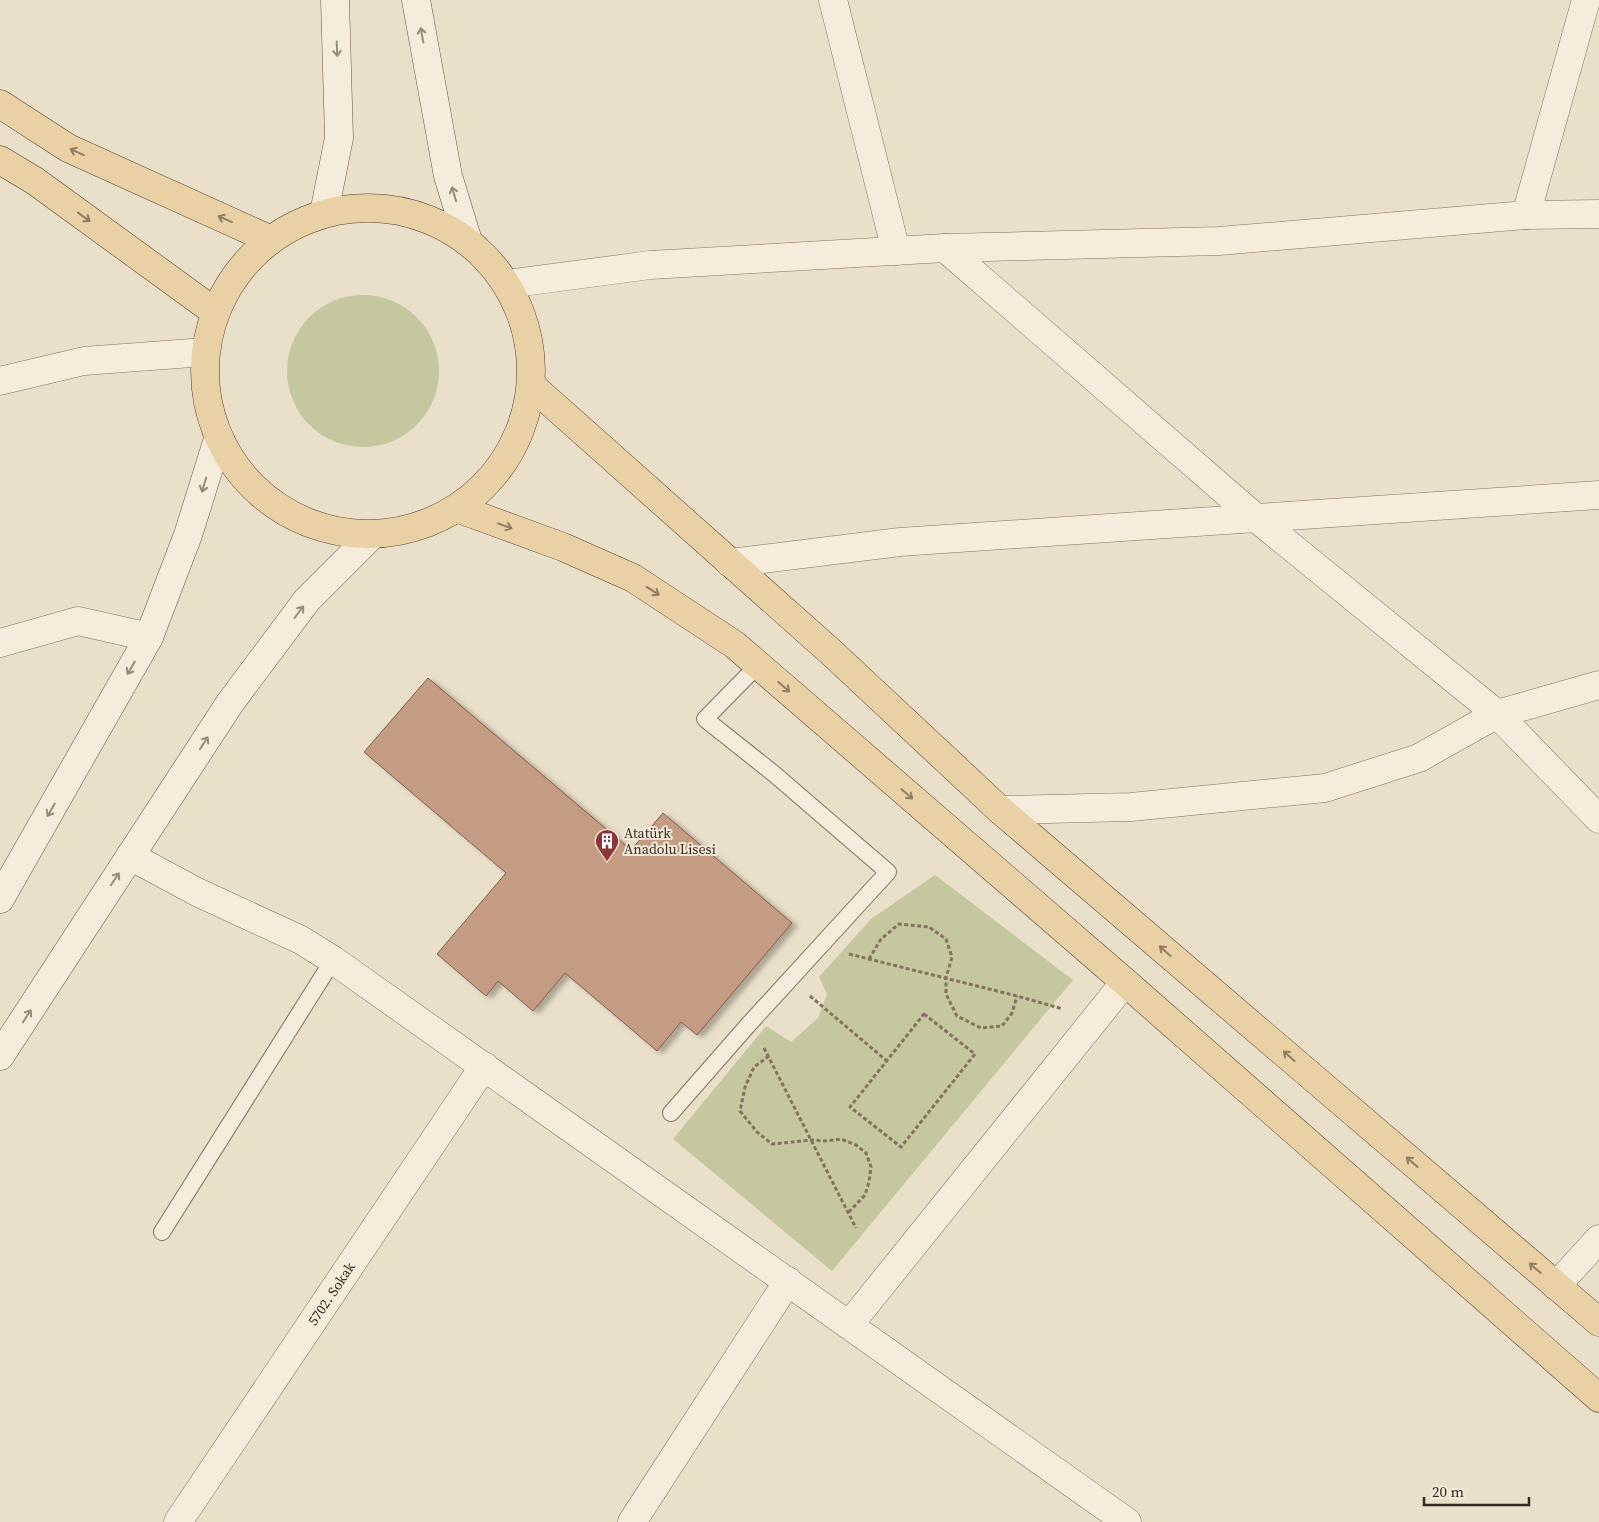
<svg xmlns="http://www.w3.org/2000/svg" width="1599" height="1522" viewBox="0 0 1599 1522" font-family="'Source Serif 4',serif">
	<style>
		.green { fill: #c5c89e }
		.building { fill: #c49b83; stroke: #825c48; filter: url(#shadow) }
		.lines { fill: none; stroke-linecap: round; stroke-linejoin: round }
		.service-casing { stroke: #85715f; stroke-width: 18 }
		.minor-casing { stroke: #85715f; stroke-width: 29 }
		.tertiary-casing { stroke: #85715f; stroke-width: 29 }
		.secondary-casing { stroke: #675342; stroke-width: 29 }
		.primary-casing { stroke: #534033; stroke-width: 29 }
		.path { stroke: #85715f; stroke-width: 3; stroke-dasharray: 4 2.5; stroke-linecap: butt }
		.service { stroke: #f6ecdb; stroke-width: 16 }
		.minor { stroke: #f6ecdb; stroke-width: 28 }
		.tertiary { stroke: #f6ecdb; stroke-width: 28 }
		.secondary { stroke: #f6ecdb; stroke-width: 28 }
		.primary { stroke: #e9d0a5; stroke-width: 28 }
		.oneway { stroke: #968c7e }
		.oneway2 { stroke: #907e63 }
		.labels { text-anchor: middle; stroke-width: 4; stroke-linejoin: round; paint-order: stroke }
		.poi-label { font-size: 14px; fill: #372b21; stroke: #f2e9d8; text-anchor: start }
		.street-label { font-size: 14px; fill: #372b21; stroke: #f2e9d8 }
	</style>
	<defs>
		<filter id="shadow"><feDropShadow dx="5.5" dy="3" stdDeviation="2.5" flood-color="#0004"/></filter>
	</defs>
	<rect width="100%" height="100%" fill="#eadfc9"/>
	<!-- green -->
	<g class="green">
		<circle cx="363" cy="371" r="76"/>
		<polygon points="935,875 1073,980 832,1271 673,1139 766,1026 791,1042 818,1018 827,994 819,977 871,919"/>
	</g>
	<!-- building -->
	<polygon class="building" points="428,678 631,850 663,813 792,923 697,1035 681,1022 657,1051 565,973 533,1011 498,981 486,996 437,954 506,873 364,752"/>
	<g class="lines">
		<!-- service casing -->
		<g class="service-casing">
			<g id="service">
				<polyline points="671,1113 749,1024 888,872 773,773 705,719 758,665"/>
				<polyline points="162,1232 333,960"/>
			</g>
		</g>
		<!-- minor casing -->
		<g class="minor-casing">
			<g id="minor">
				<polyline points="833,0 896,251"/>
				<polyline points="1526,215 1586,0"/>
				<polyline points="945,248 1256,518 1497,714 1599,819"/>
				<polyline points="0,381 84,361 205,352"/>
				<polyline points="730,563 900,542 1599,495"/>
				<polyline points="0,643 78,621 149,637"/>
				<polyline points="1000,810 1131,807 1325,788 1419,758 1497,714 1599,685"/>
				<polyline points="130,856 197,892 301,940 333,960 1127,1522"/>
				<polyline points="1556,1286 1599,1239"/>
				<polyline points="849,1325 1125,982"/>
				<path id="s1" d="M 178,1522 L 484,1066"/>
				<polyline points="632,1522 788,1281"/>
			</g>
		</g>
		<!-- tertiary casing -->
		<g class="tertiary-casing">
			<polyline id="tertiary" points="507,284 650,265 945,248 1219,241 1526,215 1599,214"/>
		</g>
		<!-- secondary casing -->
		<g class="secondary-casing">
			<g id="secondary">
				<polyline points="416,0 448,176 468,241"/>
				<polyline points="324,213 339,138 335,0"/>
				<polyline points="0,899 149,637 188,535 218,439"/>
				<polyline points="0,1056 230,703 307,600 371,536"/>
			</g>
		</g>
		<!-- primary casing -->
		<g class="primary-casing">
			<g id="primary">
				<polyline points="0,104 68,148 269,239"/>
				<polyline points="0,160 35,181 215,312"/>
				<circle cx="368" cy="371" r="163"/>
				<polyline points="532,386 832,653 1000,810 1599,1322"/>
				<polyline points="459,509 563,547 633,578 735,645 1125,982 1599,1398"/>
			</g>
		</g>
		<!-- path -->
		<g class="path">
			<polyline points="849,954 1017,996 1063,1009"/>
			<polyline points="869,959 881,939 899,924 929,927 946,939 952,957 946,978 946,994 957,1016 981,1028 1002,1026 1012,1013 1017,996"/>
			<polyline points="810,996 887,1061"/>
			<polygon points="924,1014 975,1054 901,1147 850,1107"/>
			<polyline points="764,1048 856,1228"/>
			<polyline points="769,1056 754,1067 745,1087 740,1111 757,1132 772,1144 812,1140 825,1141 841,1139 856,1145 866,1153 871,1167 869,1182 865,1195 848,1213"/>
		</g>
		<!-- service -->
		<use href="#service" class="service"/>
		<!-- minor -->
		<use href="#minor" class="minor"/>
		<!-- tertiary -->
		<use href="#tertiary" class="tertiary"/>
		<!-- secondary -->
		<use href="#secondary" class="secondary"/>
		<!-- primary -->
		<use href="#primary" class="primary"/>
	</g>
	<!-- one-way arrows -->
	<defs><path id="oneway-shaft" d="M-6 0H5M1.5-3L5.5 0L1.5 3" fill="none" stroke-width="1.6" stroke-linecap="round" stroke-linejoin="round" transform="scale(1.25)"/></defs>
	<g class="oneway">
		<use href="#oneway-shaft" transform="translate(422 35) rotate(-100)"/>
		<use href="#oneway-shaft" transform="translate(337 49) rotate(88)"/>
		<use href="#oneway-shaft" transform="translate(454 194) rotate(-107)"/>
		<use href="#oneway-shaft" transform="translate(204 485) rotate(107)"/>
		<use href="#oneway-shaft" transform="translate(299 612) rotate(-53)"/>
		<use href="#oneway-shaft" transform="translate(131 668) rotate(120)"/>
		<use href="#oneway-shaft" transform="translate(204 743) rotate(-57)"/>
		<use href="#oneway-shaft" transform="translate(51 810) rotate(120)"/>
		<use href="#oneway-shaft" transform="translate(115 879) rotate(-57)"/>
		<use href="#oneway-shaft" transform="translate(27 1016) rotate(-57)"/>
	</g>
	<g class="oneway2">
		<use href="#oneway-shaft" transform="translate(77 152) rotate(-156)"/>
		<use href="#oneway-shaft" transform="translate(84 217) rotate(36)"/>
		<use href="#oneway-shaft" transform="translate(225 219) rotate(-156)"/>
		<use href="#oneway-shaft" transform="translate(505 526) rotate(20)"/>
		<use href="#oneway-shaft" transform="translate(653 591) rotate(33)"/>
		<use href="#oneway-shaft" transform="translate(784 687) rotate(41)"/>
		<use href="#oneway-shaft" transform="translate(907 794) rotate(41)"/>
		<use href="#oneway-shaft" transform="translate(1165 951) rotate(-139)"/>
		<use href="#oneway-shaft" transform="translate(1289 1056) rotate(-139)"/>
		<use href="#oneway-shaft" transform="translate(1412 1162) rotate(-139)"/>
		<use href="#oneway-shaft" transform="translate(1535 1268) rotate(-139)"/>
	</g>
	<!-- icons -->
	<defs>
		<g id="building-pin" transform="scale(1.25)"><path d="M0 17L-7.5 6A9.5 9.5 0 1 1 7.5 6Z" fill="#8e353b" stroke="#f2e9d8"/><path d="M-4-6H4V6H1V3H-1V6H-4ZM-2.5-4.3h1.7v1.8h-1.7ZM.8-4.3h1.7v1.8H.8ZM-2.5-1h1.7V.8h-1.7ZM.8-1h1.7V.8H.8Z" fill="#fff"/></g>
	</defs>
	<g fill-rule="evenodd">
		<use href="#building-pin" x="607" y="841"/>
	</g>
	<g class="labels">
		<!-- poi labels -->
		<g class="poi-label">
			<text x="624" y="838">Atatürk<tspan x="624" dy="16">Anadolu Lisesi</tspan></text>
		</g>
		<!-- street labels -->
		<g class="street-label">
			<text dy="5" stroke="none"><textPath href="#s1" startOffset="275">5702. Sokak</textPath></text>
		</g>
	</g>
	<!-- scale -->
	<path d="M1424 1497v8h105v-8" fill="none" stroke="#372b21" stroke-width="2.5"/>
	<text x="1432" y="1497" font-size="15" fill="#372b21" stroke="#f2e9d8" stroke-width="4" paint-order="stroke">20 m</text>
</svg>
